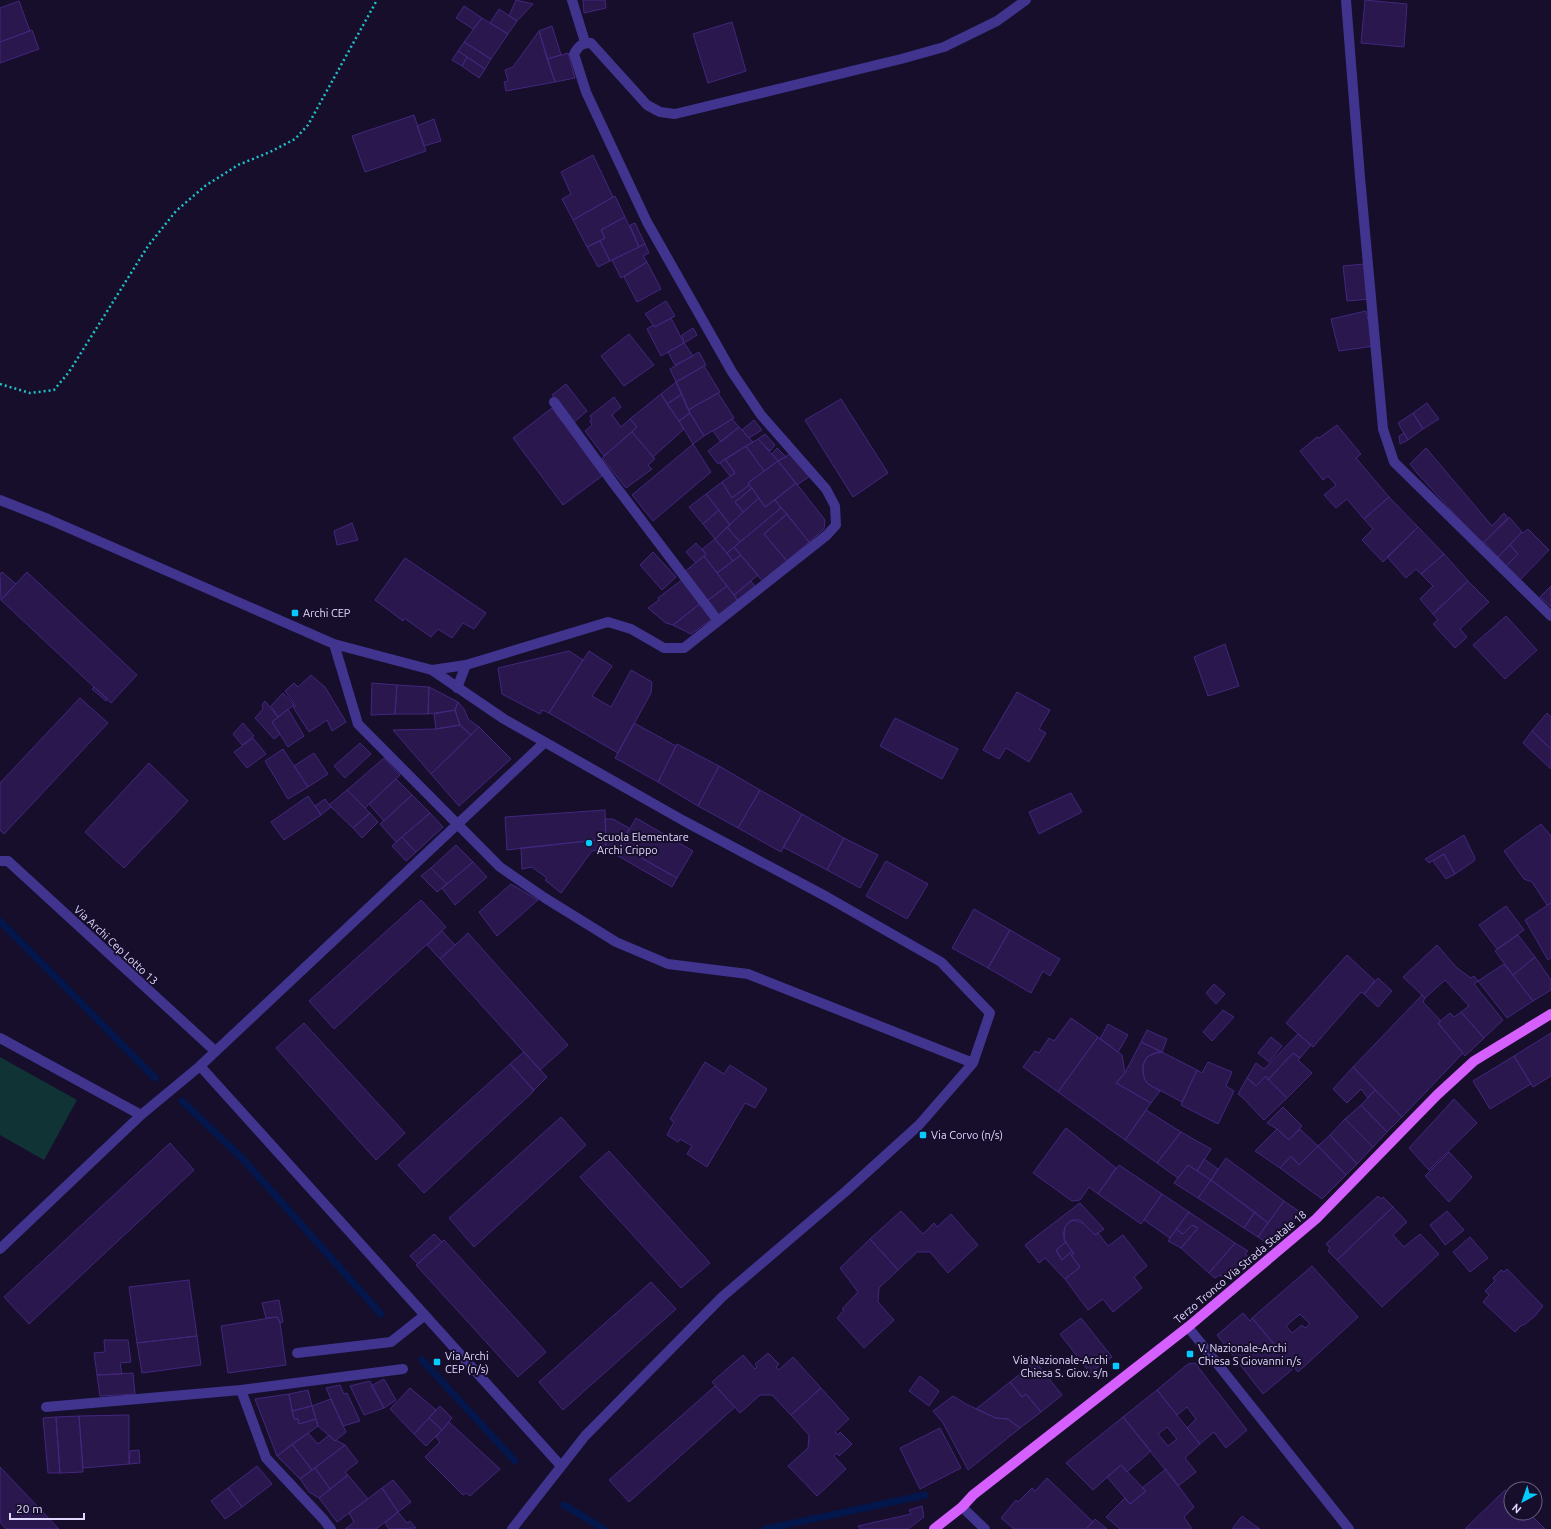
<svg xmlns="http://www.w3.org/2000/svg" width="1551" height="1529" font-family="Ubuntu,sans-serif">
  <rect width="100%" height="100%" fill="#160e2b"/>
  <path fill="#103336" d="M0,1057L77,1100L44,1160L0,1135Z"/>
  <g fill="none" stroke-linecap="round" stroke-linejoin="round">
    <path stroke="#04174d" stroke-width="7" d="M0,921L155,1078
      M182,1101L242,1158L381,1314
      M422,1360L515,1461
      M564,1505L604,1529
      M766,1529L925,1495"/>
  </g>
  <path fill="#29174e" stroke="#42277d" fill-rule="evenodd" d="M516,0L533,4L517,21L509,16Z
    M583,0H605L606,8L584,13Z
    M1365,0L1407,4L1404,47L1361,43Z
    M19,1L30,31L0,42V8Z
    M464,6L482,18L473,29L456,18Z
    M499,9L517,21L508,34L490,23Z
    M482,18L508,34L491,59L464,42Z
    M732,22L746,71L708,83L693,34Z
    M552,26L561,55L547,59L539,31Z
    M32,30L39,49L0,63V42Z
    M539,31L555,82L506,91L504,82L508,81L505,70L513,67Z
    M464,42L491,59L485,69L458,51Z
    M458,51L467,57L462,66L452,60Z
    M568,53L575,78L555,82L547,59Z
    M467,57L485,69L479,78L462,66Z
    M414,115L426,151L365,172L352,136Z
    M434,119L441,141L424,146L417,126Z
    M593,155L613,197L573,220L562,199L571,194L561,172Z
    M615,196L625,217L601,230L605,238L587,247L573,220Z
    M625,217L639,247L610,261L600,241L605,238L601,230Z
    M635,223L645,244L639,247L630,225Z
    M600,241L610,261L598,267L587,247Z
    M645,244L649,253L643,256L647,262L621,278L612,260Z
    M647,262L661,289L637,302L624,277Z
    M1364,264L1370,299L1347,301L1343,266Z
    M666,301L675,316L655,327L645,314Z
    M1366,311L1374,346L1339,351L1331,319Z
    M671,318L684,343L661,356L647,329L653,325L655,327Z
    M693,328L697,335L684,343L682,335Z
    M629,334L654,365L624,386L601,356Z
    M684,343L693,356L675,365L668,352Z
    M699,352L706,365L676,382L670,369Z
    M704,366L720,392L688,410L676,382Z
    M676,382L682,394L667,404L661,394Z
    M566,384L587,411L573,423L552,395Z
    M718,393L734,418L704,436L688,410Z
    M661,394L684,429L653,457L632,432L637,427L630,419Z
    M682,394L690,413L679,421L667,404Z
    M614,397L621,407L612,415L621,427L630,419L637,427L604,456L585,431L592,425L590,421L592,420L590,416Z
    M841,399L888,473L853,497L805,420Z
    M1427,403L1439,419L1423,429L1413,413Z
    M552,408L602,476L563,505L513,438Z
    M690,413L704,436L693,444L679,421Z
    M1413,413L1423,429L1408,440L1398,423Z
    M732,419L739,427L721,442L713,431Z
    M754,420L762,430L749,438L742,430Z
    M1337,425L1361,454L1356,458L1389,497L1364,519L1347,499L1336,508L1324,495L1336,485L1328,476L1323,480L1300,451L1317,437L1319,438Z
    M739,427L753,442L718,464L708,451Z
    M632,432L655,459L648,465L652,469L626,488L602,458Z
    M1404,433L1408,440L1400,444L1399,436Z
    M765,434L775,445L770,451L758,439Z
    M758,439L778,461L764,471L746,446Z
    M693,444L711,472L653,521L632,495Z
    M746,446L764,471L748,483L749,485L732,498L722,482L735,473L725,459Z
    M777,448L786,457L778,461L772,454Z
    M1426,448L1492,526L1504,513L1508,519L1482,544L1417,473L1410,464Z
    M790,454L810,476L797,485L778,461Z
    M725,459L735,473L730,476L720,463Z
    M778,461L796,483L765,507L748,483Z
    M722,482L732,498L749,485L752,488L735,502L743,512L730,525L706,494Z
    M796,483L825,520L824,529L809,542L775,500Z
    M752,488L759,498L743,512L735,502Z
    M706,494L719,510L703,524L689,507Z
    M1389,497L1418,527L1383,562L1362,540L1373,529L1364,519Z
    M759,498L765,507L775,500L781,508L740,542L727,527Z
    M781,508L787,514L764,534L787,561L763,582L734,547Z
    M719,510L730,525L715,539L703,524Z
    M787,514L809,542L787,561L764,534Z
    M1509,517L1522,532L1498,557L1484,542Z
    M352,523L358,540L337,545L334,531Z
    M727,527L740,542L727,553L715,539Z
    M1418,527L1444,554L1421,574L1416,569L1406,578L1387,557Z
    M1528,529L1549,550L1520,580L1506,566L1518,554L1510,545L1522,532L1523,533Z
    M715,539L733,561L717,573L704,556L706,554L702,549Z
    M696,543L706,554L696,563L686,552Z
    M1510,545L1518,554L1506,566L1498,557Z
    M734,547L741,555L733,561L727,553Z
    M653,552L676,577L662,590L640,565Z
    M1444,554L1468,581L1433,614L1420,599L1433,586L1421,574Z
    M741,555L758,575L734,595L717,573Z
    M704,556L727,586L707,601L684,572Z
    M405,558L486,613L474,629L463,623L452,638L438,629L431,637L404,618L403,621L375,600Z
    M2,572L16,584L1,600L0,574Z
    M27,572L137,675L111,703L1,600Z
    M683,579L701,603L673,625L666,623L648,608L659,600L658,598Z
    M751,581L756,588L738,601L734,595Z
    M1468,581L1489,602L1460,629L1467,637L1455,648L1433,624L1438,620L1433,614Z
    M727,586L738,601L718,616L707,601Z
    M1551,586V607L1540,597Z
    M701,603L712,619L691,634L673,625Z
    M1506,616L1537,650L1505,679L1473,645Z
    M1225,644L1239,686L1208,696L1194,657Z
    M569,651L583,660L549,713L542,710L540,714L502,694L498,668Z
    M589,651L612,666L592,696L611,707L631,670L652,682L651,693L618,753L549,713Z
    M311,675L325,687L346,722L332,731L327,720L309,732L293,707L296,706L285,691L294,683L298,687Z
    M372,683L397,685L395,714L371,715Z
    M397,685L429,687L428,714H395Z
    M94,687L108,699L106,701L92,689Z
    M429,687L458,702L455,710L428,714Z
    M1017,692L1050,710L1039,729L1046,733L1029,762L1006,748L999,759L983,750Z
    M283,693L294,705L278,717L271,706Z
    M80,698L108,723L4,834L0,830V783Z
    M265,701L278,717L272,722L280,734L274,739L255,718L263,709L262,705Z
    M458,702L464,709L468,719L479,727L471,735L460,725L455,710Z
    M288,709L304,736L288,747L272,722Z
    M455,710L460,725L436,729L434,714Z
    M1547,713L1551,717V749L1532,731Z
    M895,718L958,749L942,779L880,746Z
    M243,723L254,736L242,745L233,734Z
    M634,723L676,746L658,782L615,758Z
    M460,725L471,735L431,774L393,730L436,729Z
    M479,727L511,759L459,806L431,774Z
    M1532,731L1551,749V769L1523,743Z
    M253,738L266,754L247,768L234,752Z
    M360,743L371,754L345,778L334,766Z
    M677,744L719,766L698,806L658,782Z
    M283,749L308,787L288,799L265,761Z
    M314,753L328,774L308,787L294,766Z
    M384,758L400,775L365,808L347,790Z
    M149,763L188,801L124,868L85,832Z
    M719,766L760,790L738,828L698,806Z
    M396,779L412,795L384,821L369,804Z
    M347,790L370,813L353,828L329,805Z
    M760,790L802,814L781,852L738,828Z
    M1071,793L1082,812L1039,834L1029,812Z
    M412,795L430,813L396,842L380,824Z
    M308,796L321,815L284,840L271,822Z
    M325,799L331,807L321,815L315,806Z
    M605,810L606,839L507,850L505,817Z
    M370,813L378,822L362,838L353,828Z
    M430,813L443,827L416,852L402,837Z
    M802,814L844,838L827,870L783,847Z
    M636,818L693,851L677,878L620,846Z
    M605,819H613L629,828L620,846L677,878L672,887L606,849Z
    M1541,824L1551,836V903L1547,905L1532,882L1524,879L1504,851Z
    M1464,835L1475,858L1474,861L1455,874L1444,854L1429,863L1425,859Z
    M402,837L416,852L406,861L392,846Z
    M844,838L878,855L860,888L827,870Z
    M606,839V849L592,851L561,893L545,880L547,878L532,867L522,869L521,848Z
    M456,845L473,862L447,884L431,868Z
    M1444,854L1455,874L1446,879L1433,861Z
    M886,861L928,884L907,919L866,896Z
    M473,862L487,877L455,905L442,888Z
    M431,868L447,884L437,892L421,876Z
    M511,884L538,900L497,936L479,912Z
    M421,900L446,927L334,1029L309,1001Z
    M1551,903V958L1548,960L1525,920Z
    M1506,906L1524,930L1497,949L1479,925Z
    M974,909L1010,930L988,968L952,948Z
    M1010,930L1060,959L1050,976L1043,971L1031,993L988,968Z
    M442,931L455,945L440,959L427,945Z
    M468,933L568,1045L540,1070L440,959Z
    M1518,935L1535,957L1513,975L1495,951Z
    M1437,945L1457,968L1471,978L1474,976L1478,981L1474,984L1503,1020L1484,1038L1461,1012L1469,1006L1445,980L1425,998L1403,977Z
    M1347,955L1375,981L1364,994L1361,992L1313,1047L1286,1023Z
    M1535,957L1551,980V990L1533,1001L1513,975Z
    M1504,964L1533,1001L1507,1018L1478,981Z
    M1378,978L1392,991L1378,1007L1364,994Z
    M1214,984L1225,994L1216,1004L1206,993Z
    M1422,995L1425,998L1423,1002L1441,1021L1438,1023L1463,1053L1402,1117L1353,1067Z
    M1223,1010L1234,1017L1212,1041L1203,1032Z
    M1461,1012L1484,1038L1465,1056L1438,1023L1450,1013L1454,1017Z
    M1071,1018L1098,1037L1058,1092L1023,1067L1035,1051L1039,1053L1049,1038L1054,1041Z
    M304,1023L405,1133L376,1160L276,1048Z
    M1108,1024L1128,1035L1118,1052L1100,1039Z
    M1147,1030L1167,1039L1162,1052L1141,1042Z
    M1551,1033V1076L1533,1087L1514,1056Z
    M1298,1034L1311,1045L1300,1058L1293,1053L1268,1080L1266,1076L1256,1086L1247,1078L1256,1063L1264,1069Z
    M1098,1037L1122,1055L1125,1073L1116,1083L1151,1103L1125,1140L1058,1092Z
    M1271,1037L1282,1046L1269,1062L1258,1053Z
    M1141,1042L1162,1052L1152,1054L1147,1057L1143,1065V1073L1145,1080L1148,1084L1160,1091L1151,1103L1116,1083L1125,1073Z
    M524,1052L547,1077L534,1090L510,1064Z
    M1157,1052H1162L1197,1070L1182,1102L1148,1084L1145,1080L1143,1073V1065L1147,1057Z
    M1293,1053L1300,1058L1298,1060L1312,1073L1287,1098L1268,1080Z
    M1514,1056L1531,1084L1490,1109L1473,1081Z
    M705,1062L724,1074L730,1065L767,1089L755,1108L745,1103L707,1167L687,1154L692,1146L680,1139L678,1142L667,1135L674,1122L670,1119Z
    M1208,1062L1232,1072L1226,1086L1234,1091L1218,1124L1181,1105L1197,1070L1202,1073Z
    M510,1064L534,1091L424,1193L398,1165Z
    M1353,1067L1375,1090L1368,1098L1361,1089L1347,1103L1333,1089Z
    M1266,1076L1287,1098L1264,1120L1243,1098L1238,1094L1247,1078L1256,1086Z
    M1375,1090L1402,1117L1387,1132L1361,1105Z
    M1454,1099L1477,1123L1429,1170L1409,1148Z
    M1361,1105L1387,1132L1373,1147L1345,1119Z
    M1283,1107L1302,1126L1289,1140L1277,1129L1267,1123Z
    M1146,1110L1181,1132L1157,1163L1125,1140Z
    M561,1117L586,1145L474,1247L449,1218Z
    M1345,1119L1373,1147L1357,1164L1330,1135Z
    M1066,1128L1116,1168L1098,1194L1089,1187L1080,1200L1072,1201L1033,1173Z
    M1277,1129L1289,1140L1300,1129L1318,1146L1299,1165L1291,1156L1280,1168L1255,1151Z
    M1181,1132L1211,1149L1197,1171L1188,1165L1178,1178L1157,1163Z
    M1330,1135L1357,1164L1346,1175L1318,1146Z
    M170,1143L194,1170L29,1324L4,1297Z
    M1318,1146L1346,1175L1322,1199L1280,1168L1291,1156L1299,1165Z
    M609,1151L710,1263L681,1288L580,1177Z
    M1449,1152L1472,1177L1449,1202L1425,1176Z
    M1226,1158L1284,1201L1268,1223L1211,1180Z
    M1204,1159L1218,1169L1211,1180L1197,1171Z
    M1119,1165L1162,1194L1141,1224L1098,1194Z
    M1188,1165L1211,1180L1198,1198L1174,1183Z
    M1211,1180L1255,1212L1244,1228L1198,1198Z
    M1162,1194L1189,1212L1170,1238L1144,1220Z
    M1378,1196L1381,1199L1383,1197L1393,1207L1337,1260L1328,1251L1330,1248L1326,1244Z
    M1284,1201L1303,1214L1267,1243L1258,1237Z
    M1080,1203L1104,1229L1095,1235L1080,1220H1073L1069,1222L1065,1227L1063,1235L1066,1242L1056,1250L1062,1260L1072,1251L1074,1254L1071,1255L1080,1267L1065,1279L1045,1258L1039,1263L1025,1245Z
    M1393,1207L1407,1222L1393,1235L1404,1247L1420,1234L1439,1254L1382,1307L1337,1260Z
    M901,1211L923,1234L934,1223L937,1227L951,1214L978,1245L948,1273L930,1252H917L898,1270L870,1239Z
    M1447,1211L1464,1230L1445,1245L1430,1225Z
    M1189,1212L1235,1243L1209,1273L1181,1248L1198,1228L1192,1225L1183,1234L1176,1229Z
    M1255,1212L1268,1223L1258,1237L1244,1228Z
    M1073,1220L1083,1223L1095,1235L1098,1233L1108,1246L1123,1235L1147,1266L1134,1277L1142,1288L1113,1312L1103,1299L1088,1310L1065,1279L1080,1267L1071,1255L1074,1254L1064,1240L1065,1227L1069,1222Z
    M1192,1225L1198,1228L1181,1248L1168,1241L1176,1229L1183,1234Z
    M434,1234L442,1242L418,1264L410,1256Z
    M1470,1237L1488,1258L1470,1272L1453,1252Z
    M870,1239L898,1270L879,1288L878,1302L894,1320L864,1348L837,1318L844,1310L842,1309L858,1292L840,1268Z
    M444,1240L546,1352L518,1377L416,1265Z
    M1066,1242L1072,1251L1062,1260L1056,1250Z
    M1235,1243L1248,1251L1245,1254L1249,1257L1222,1277L1220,1275L1215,1278L1209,1273Z
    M1312,1266L1358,1317L1298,1372L1252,1318ZM1300,1314L1310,1324L1305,1328L1302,1325L1292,1333L1286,1326Z
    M1507,1269L1543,1306L1535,1316L1524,1325H1522L1515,1332L1483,1302L1489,1295L1485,1291L1495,1281L1493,1278L1501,1270L1504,1272Z
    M189,1280L197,1336L137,1343L129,1287Z
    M651,1282L676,1309L563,1410L539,1382Z
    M279,1300L283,1322L280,1323L278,1318L276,1317L266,1318L262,1303Z
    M1243,1313L1250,1321L1252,1318L1294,1368L1263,1394L1217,1335Z
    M276,1317L278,1318L280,1323L286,1365L228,1373L221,1326Z
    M1081,1318L1112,1357L1090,1373L1060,1334Z
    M197,1336L201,1365L142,1373L137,1343Z
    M104,1340H128L131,1362L120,1363L122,1374L97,1375L94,1353L105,1352Z
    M768,1353L779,1364L776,1367L779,1370L793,1357L821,1388L791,1415L772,1395H760L740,1413L712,1382L743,1355L755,1369L757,1367L755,1364Z
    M1031,1356L1062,1395L1041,1412L1026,1394L1022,1397L1010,1382L1030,1366L1025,1362Z
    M1195,1363L1247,1430L1226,1448L1214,1432L1200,1444L1187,1428L1196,1419L1187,1407L1177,1415L1157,1390L1188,1364Z
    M133,1373L135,1394L100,1396L97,1375Z
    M920,1376L939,1391L929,1406L909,1391Z
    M384,1379L396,1400L384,1408L371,1386Z
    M370,1381L384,1408L364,1415L350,1386Z
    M1010,1382L1022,1397L1026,1394L1041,1412L1020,1428L1008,1419L996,1418L976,1409Z
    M340,1385L344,1394L347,1393L360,1421L343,1426L326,1388Z
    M715,1386L735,1407L629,1502L609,1480Z
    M410,1388L436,1410L414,1434L390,1409Z
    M821,1388L849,1419L835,1432L838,1435L840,1432L852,1444L839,1456L837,1453L834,1456L846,1469L817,1496L788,1466L808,1448L809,1435L791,1415Z
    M308,1390L312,1406L292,1411L289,1394Z
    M1157,1390L1200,1444L1185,1458L1196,1472L1178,1486L1123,1417ZM1167,1427L1177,1439L1168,1446L1158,1434Z
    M289,1394L294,1419H298L299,1424L316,1419L318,1426L277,1456L255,1399Z
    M953,1396L966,1404L996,1418L1008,1419L1020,1428L968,1470L943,1423L933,1411Z
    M331,1399L346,1432L335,1441L318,1426L312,1406Z
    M312,1406L316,1419L299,1424L298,1419H294L292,1411Z
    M440,1406L452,1418L442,1430L429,1418Z
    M129,1415V1464L83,1468L79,1416Z
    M79,1416L83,1472L60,1473L56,1417Z
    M56,1417L60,1473H48L43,1418Z
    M1123,1417L1151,1451L1127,1472L1121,1465L1093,1490L1066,1463Z
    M429,1418L442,1430L426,1446L414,1434Z
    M449,1422L500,1469L470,1496L466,1493L463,1495L425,1457L440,1442L436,1437Z
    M940,1428L961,1468L920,1489L900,1448Z
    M308,1433L318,1444L329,1435L335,1441L336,1440L345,1445L312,1470L292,1444Z
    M292,1444L312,1470L300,1479L277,1456Z
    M345,1445L358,1462L345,1472L348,1475L330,1489L315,1468Z
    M139,1450L140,1463L129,1464L130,1451Z
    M1121,1465L1146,1491L1130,1504L1107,1477Z
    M257,1466L272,1484L242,1507L228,1488Z
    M0,1467L59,1529H6L0,1522Z
    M315,1468L330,1489L319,1498L309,1492L300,1479Z
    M1166,1469L1194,1507L1184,1517L1192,1529H1120L1106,1517L1125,1498L1130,1504L1146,1491L1142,1488Z
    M348,1475L368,1499L337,1522L319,1498Z
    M1047,1478L1093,1522L1086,1529H1014L1001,1518L1016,1500L1018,1502L1032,1488L1035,1491Z
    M393,1480L411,1502L398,1512L382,1488Z
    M228,1488L242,1507L225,1519L211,1501Z
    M382,1488L398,1512L376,1529H345L354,1522L349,1513Z
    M1505,1490L1511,1496V1513H1529L1545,1529H1465Z
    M922,1506L924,1517L908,1529H860L858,1526L911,1514L909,1510Z
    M398,1512L407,1523L410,1521L416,1528L389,1529L385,1523Z
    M1242,1516L1254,1525L1260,1529H1232Z
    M1095,1519L1107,1529H1086Z"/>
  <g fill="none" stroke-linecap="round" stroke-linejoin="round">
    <path stroke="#22c0c9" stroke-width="2.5" stroke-dasharray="2 3" stroke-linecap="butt" d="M0,384L30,393L54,390L69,372L148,246L176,211L205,186L238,165L270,152L295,139L308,125L377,0"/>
    <path stroke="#41348f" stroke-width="10" d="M572,0L585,42
      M1346,0L1360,177L1383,429L1394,462L1551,616
      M554,402L614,484L718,621
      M0,500L48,519L334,644L432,670L504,719L684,821L827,897L941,962L990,1013L973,1063L919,1125L845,1192L722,1297L585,1436L512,1529
      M334,644L358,724L500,867L545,898L616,942L668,964L748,974L973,1063
      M432,670L466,665L608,622L631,629L664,648H684L827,535L836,525L835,506L826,489L761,415L732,372L647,222L586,92L574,54C578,47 582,42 591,43L647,105L660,112L675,114L901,59L944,47L997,21L1026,0
      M457,688L466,665
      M0,861H8L215,1051
      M0,1038L141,1115
      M200,1066L545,742
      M0,1249L141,1115L200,1066L561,1466
      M1188,1327L1349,1529
      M297,1353L391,1342L425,1315
      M241,1390L266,1458L324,1520L331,1529
      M46,1407L241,1390L403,1369
      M962,1507L985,1529"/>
    <path stroke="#d55fff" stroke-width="10" d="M934,1529L962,1507L973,1495L1188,1327L1316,1219L1437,1095L1474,1061L1551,1014"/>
  </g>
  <g fill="#04caff" stroke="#160e2b" stroke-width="1.5">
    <rect x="291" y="609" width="8" height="8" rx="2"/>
    <circle cx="589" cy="843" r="4"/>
    <rect x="919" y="1131" width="8" height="8" rx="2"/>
    <rect x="1186" y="1350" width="8" height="8" rx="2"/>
    <rect x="433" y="1358" width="8" height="8" rx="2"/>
    <rect x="1112" y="1362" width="8" height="8" rx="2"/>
  </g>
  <g text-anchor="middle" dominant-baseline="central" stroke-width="4" stroke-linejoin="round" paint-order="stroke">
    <g font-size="11" fill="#e1d8ff" stroke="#160e2b" text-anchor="start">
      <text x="303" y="613">Archi CEP</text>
      <text x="597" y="837">Scuola Elementare<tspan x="597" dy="13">Archi Crippo</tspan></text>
      <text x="931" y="1135">Via Corvo (n/s)</text>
      <text x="1198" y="1348">V. Nazionale-Archi<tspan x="1198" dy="13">Chiesa S Giovanni n/s</tspan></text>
      <text x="445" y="1356">Via Archi<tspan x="445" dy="13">CEP (n/s)</tspan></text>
      <text x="1108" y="1360" text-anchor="end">Via Nazionale-Archi<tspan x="1108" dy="13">Chiesa S. Giov. s/n</tspan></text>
    </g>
    <g font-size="11" fill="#e1d8ff" stroke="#160e2b">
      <text transform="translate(116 945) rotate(43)">Via Archi Cep Lotto 13</text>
      <text transform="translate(1240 1267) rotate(-40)">Terzo Tronco Via Strada Statale 18</text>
    </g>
  </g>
  <g transform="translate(1523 1501) rotate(220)"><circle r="19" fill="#160e2b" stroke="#675f80"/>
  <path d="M0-3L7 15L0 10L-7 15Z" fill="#04caff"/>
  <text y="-6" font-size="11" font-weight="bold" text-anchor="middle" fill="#e1d8ff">N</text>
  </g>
  <path d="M10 1513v6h74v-6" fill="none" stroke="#e1d8ff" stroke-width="2"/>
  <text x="16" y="1513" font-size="12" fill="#e1d8ff" stroke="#160e2b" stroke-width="3" paint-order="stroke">20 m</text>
</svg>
